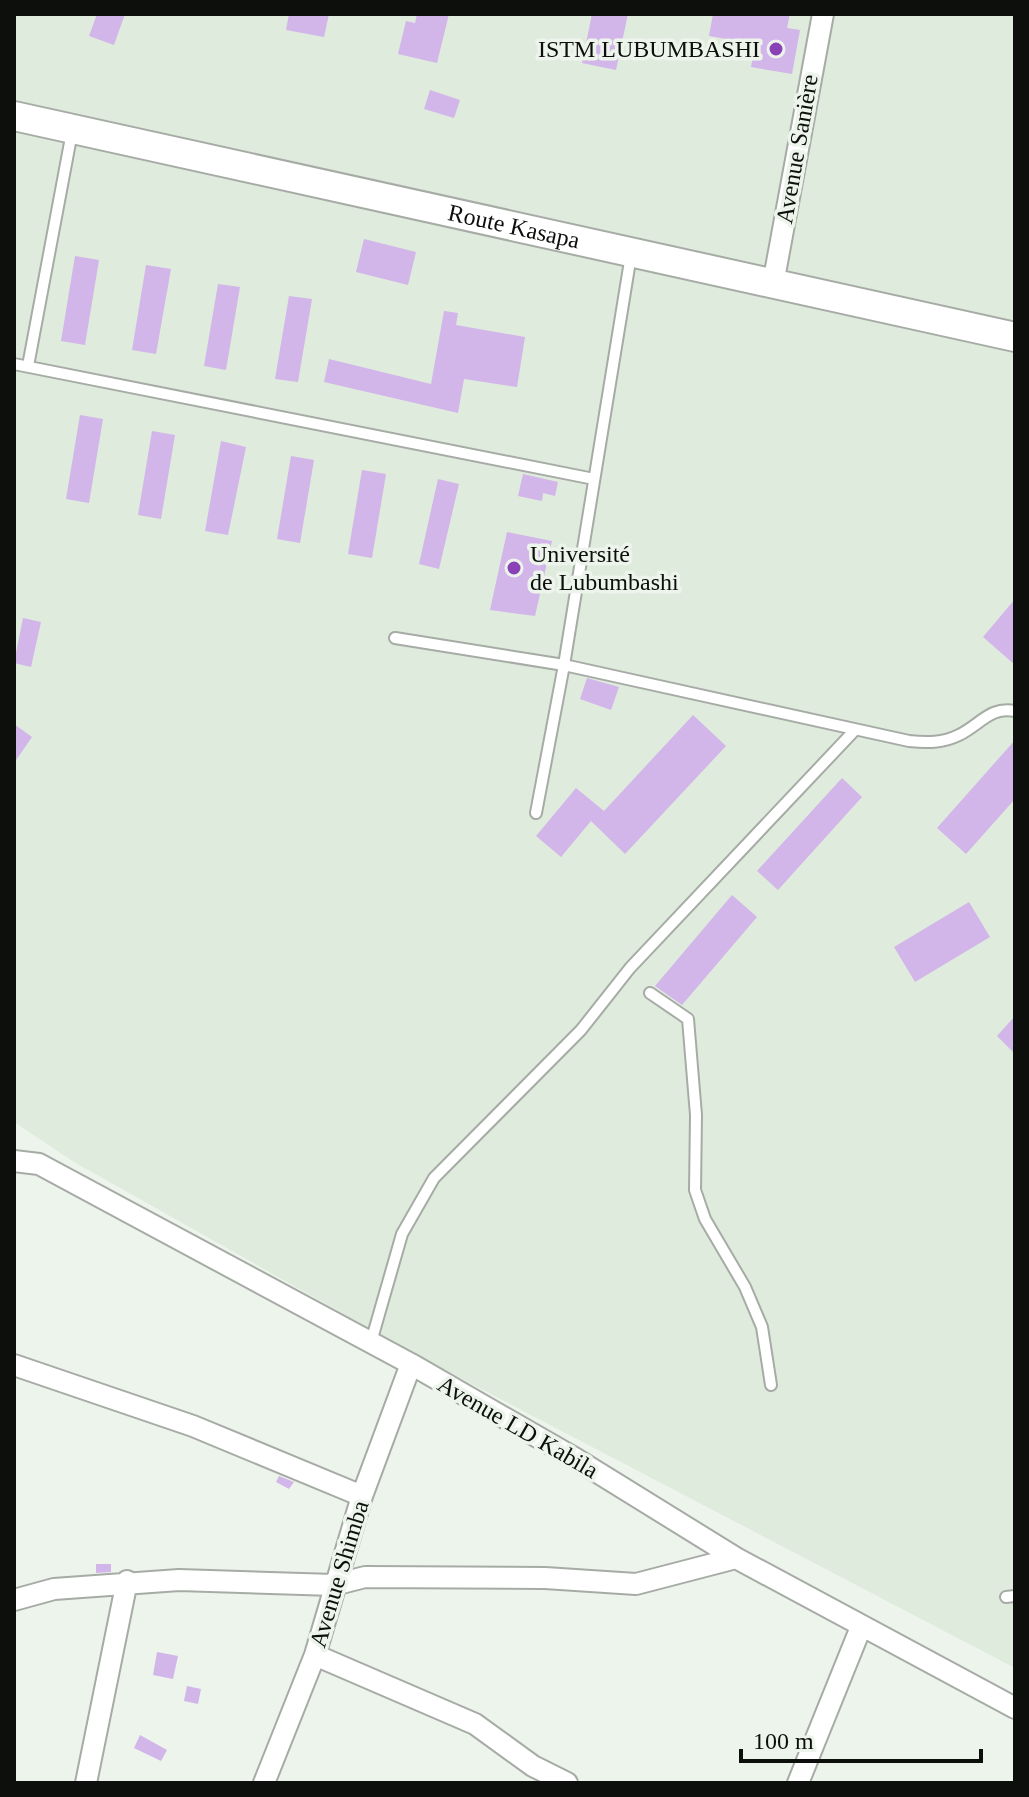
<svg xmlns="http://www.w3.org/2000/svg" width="1029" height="1797" font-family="Georgia,serif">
  <rect width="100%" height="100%" fill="#edf4ec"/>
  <path fill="#dfebdd" d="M14,14H1015V1668L420,1357L74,1162L14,1122Z"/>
  <path fill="#d2b5e9" d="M97,14H125L114,45L89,36Z
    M289,14H329L324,37L286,30Z
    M417,14H449L437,63L398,54L406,21L415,23Z
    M592,14H628L616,70L582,63Z
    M713,14H790L787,28L800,30L792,74L751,67L755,44L709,36Z
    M430,90L460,100L454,118L424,109Z
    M364,239L416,252L408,285L356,272Z
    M75,256L99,260L85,345L61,341Z
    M146,265L171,269L156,354L132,350Z
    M218,284L240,287L226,370L204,366Z
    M289,296L312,299L298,382L275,379Z
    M444,311L458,313L456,325L525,337L517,387L464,379L458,413L324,382L329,359L431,384Z
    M80,415L103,419L89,503L66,499Z
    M152,431L175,435L161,519L138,515Z
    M221,441L246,447L228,535L205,531Z
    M291,456L314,460L300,543L277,539Z
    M362,470L386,474L372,558L348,554Z
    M523,474L558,482L555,496L543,493L542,501L518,496Z
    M438,479L459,484L439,569L419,564Z
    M507,532L552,541L535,616L490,610Z
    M1015,599V665L983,637Z
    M23,618L41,622L31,667L14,663Z
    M587,678L619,687L611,710L580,699Z
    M693,715L726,746L625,854L591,821L561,857L536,836L576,788L604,811Z
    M14,724L32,737L14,763Z
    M1015,740V799L966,854L937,828Z
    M842,778L862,797L778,890L757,871Z
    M732,895L757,917L682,1005L655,986Z
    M969,902L990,937L915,982L894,947Z
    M1015,1016V1054L997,1036Z
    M279,1476L294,1482L289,1489L276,1482Z
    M96,1564H111V1572L96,1573Z
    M157,1652L178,1656L173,1679L153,1675Z
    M187,1686L201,1689L198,1704L184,1701Z
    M140,1735L167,1750L161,1761L134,1748Z"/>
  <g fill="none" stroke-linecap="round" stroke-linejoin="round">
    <defs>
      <path id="lane" d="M631,255L564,665L909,741C927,743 943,743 959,735C980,725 990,706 1015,711
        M14,364L594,479
        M28,366L72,132
        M395,638L564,665L536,813
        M650,993L688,1019L696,1115L695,1190L705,1219L745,1287L762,1327L771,1385
        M371,1342L402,1234L434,1178L581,1030L630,968L854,731
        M1006,1597L1015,1596"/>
      <path id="street" d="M773,284L823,14
        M14,1161L39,1164L411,1364L576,1459L736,1558L1015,1708
        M14,1365L193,1426L362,1496
        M14,1600L54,1589L179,1580L334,1585L365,1577L545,1578L636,1584L736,1558
        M315,1655L475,1724L533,1766L567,1783
        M86,1783L127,1581
        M264,1783L315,1655L362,1496L411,1364
        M798,1783L861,1627"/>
      <g id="secondary">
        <path id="s1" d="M14,116L1015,337"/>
      </g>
    </defs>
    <use href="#lane" stroke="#a6aca5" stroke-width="14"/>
    <use href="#street" stroke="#a6aca5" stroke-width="24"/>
    <use href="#secondary" stroke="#a6aca5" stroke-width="32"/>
    <use href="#lane" stroke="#fff" stroke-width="10"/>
    <use href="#street" stroke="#fff" stroke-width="20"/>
    <use href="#secondary" stroke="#fff" stroke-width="28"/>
  </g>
  <g fill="#8943b6" stroke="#edf4ec" stroke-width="3">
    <circle cx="776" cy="49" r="8"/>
    <circle cx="514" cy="568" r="8"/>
  </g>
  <g text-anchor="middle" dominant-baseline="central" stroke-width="7" stroke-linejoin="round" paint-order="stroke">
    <g font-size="24" fill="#0d0f0c" stroke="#edf4ec" text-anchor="end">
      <text x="760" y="49">ISTM LUBUMBASHI</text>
      <text x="530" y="554" text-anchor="start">Université<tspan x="530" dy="28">de Lubumbashi</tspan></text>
    </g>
    <g font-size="24" fill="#0d0f0c" stroke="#edf4ec">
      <text transform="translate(797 149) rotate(-80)">Avenue Sanière</text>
      <text stroke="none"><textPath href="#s1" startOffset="512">Route Kasapa</textPath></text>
      <text transform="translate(518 1427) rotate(30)">Avenue LD Kabila</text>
      <text transform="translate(339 1574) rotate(-73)">Avenue Shimba</text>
    </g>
  </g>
  <rect width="1029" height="1797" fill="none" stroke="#0d0f0c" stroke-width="32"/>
  <path d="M741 1749v12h240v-12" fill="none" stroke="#0d0f0c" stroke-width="4"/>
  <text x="753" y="1749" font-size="24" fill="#0d0f0c" stroke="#edf4ec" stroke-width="6" paint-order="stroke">100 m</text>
</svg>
